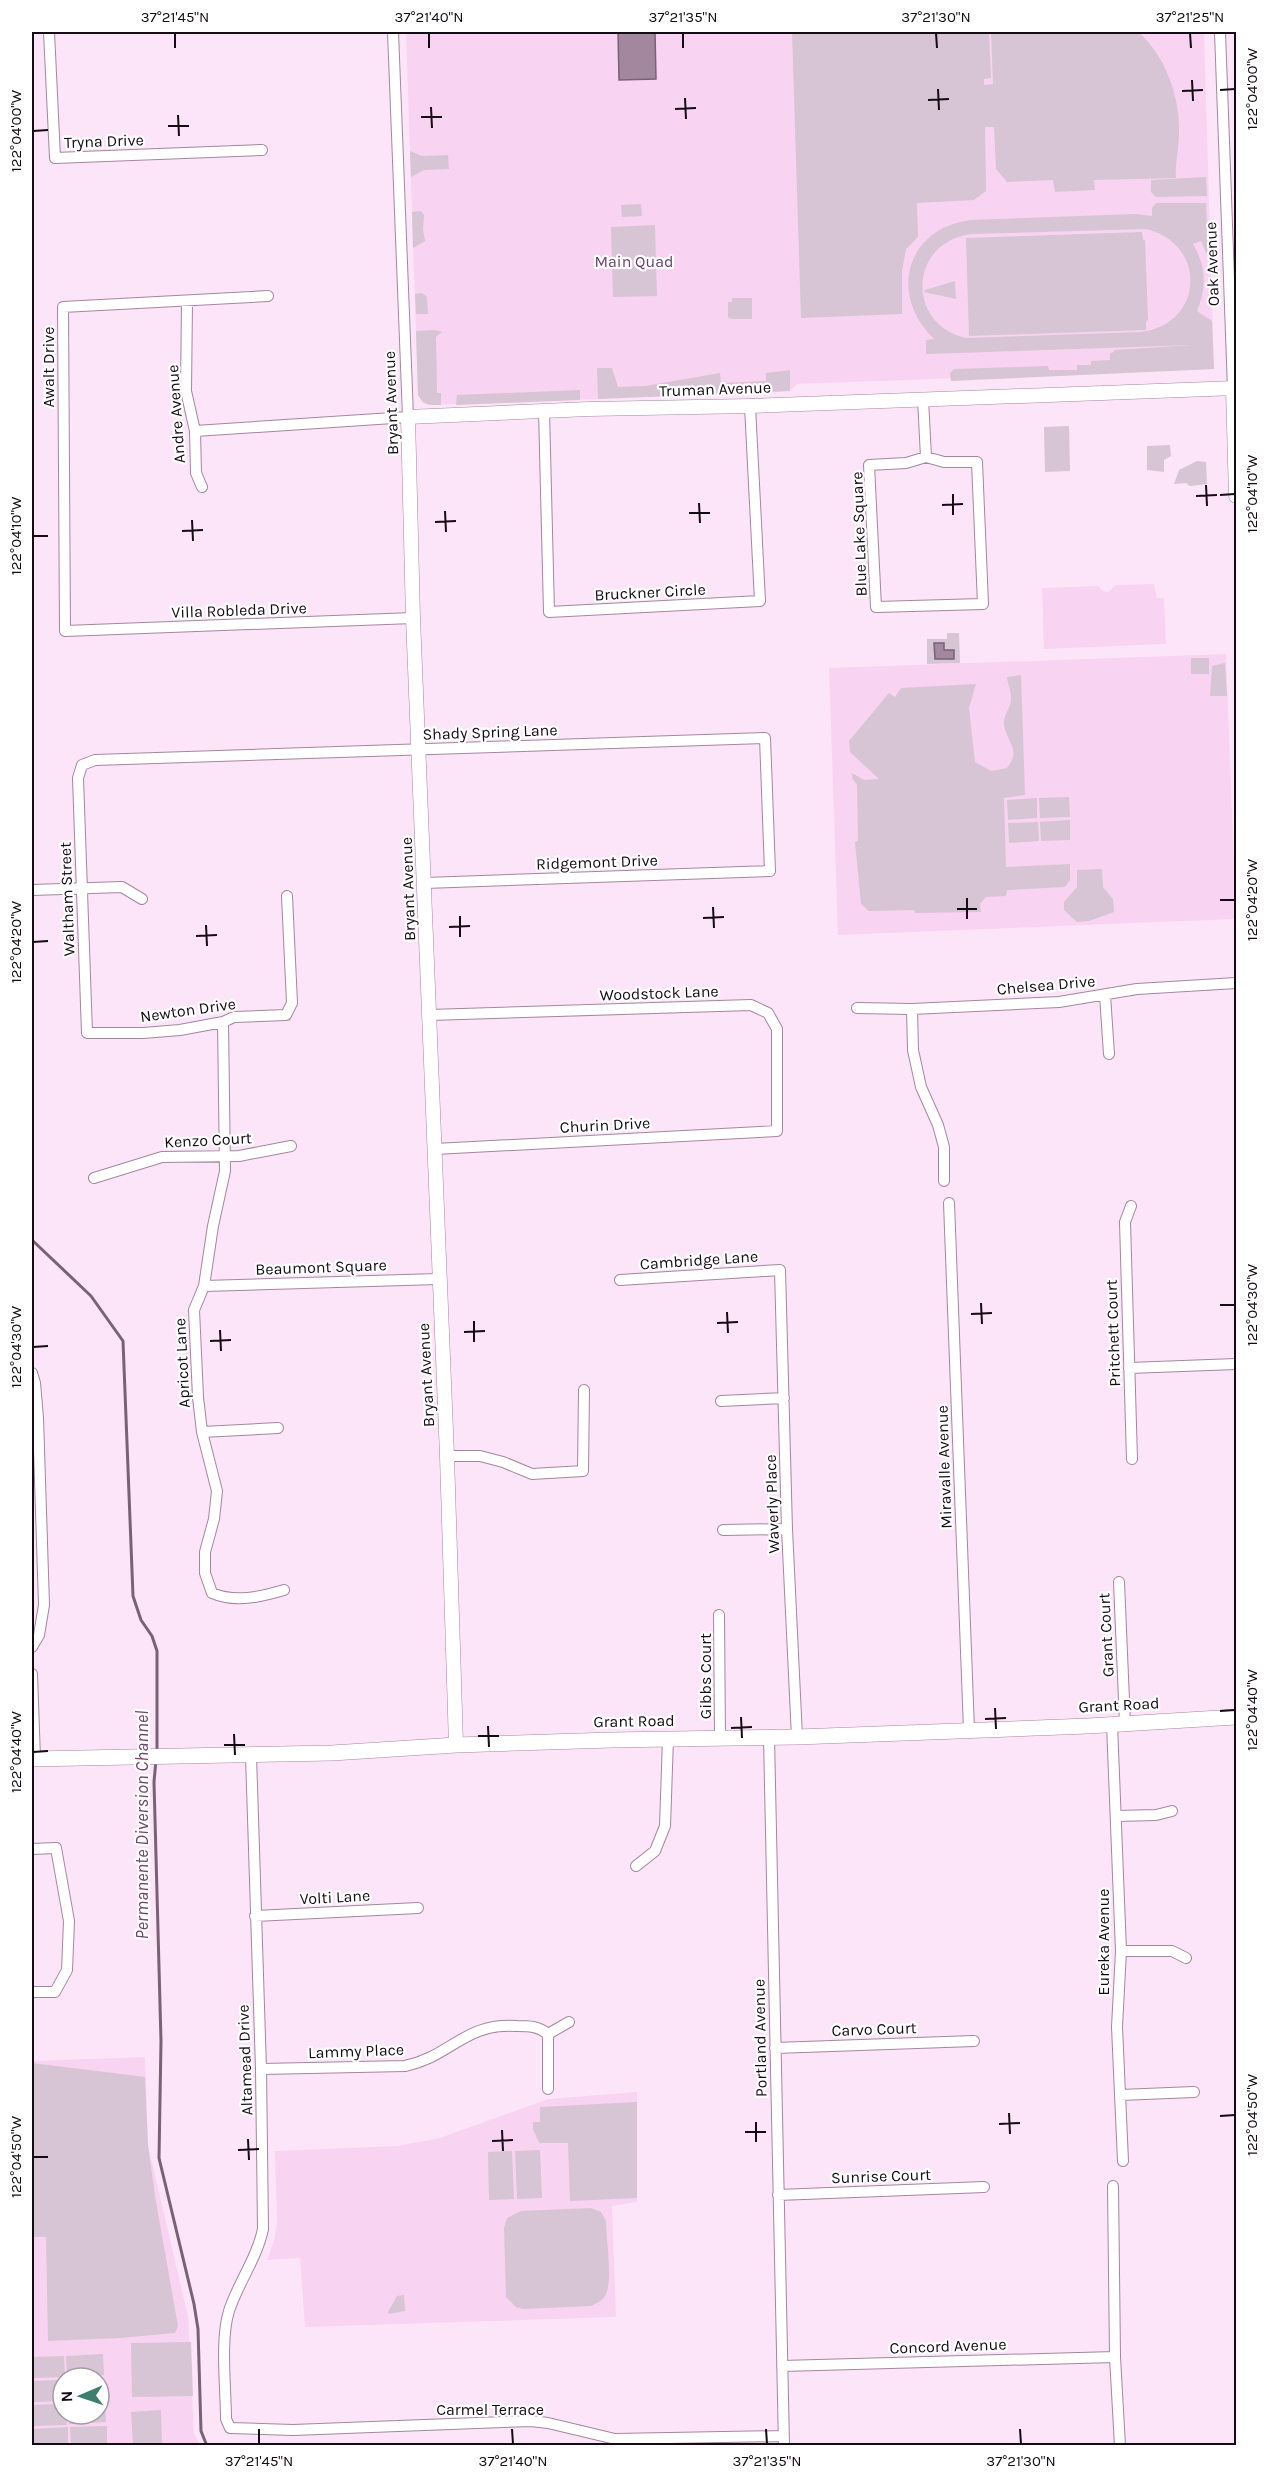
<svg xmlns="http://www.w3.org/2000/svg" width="1268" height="2477" font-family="Karla,sans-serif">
  <rect width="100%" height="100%" fill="#fde5f9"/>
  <path fill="#f8d4f2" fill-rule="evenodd" d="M406,32H1204L1214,369L797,384L790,391L765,393L429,405L423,403L418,395Z
    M1154,584L1157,598H1164L1166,644L1044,649L1042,588L1098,586L1103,591L1108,592L1116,585Z
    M1226,654L1236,919L838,935L829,668Z
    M145,2057L148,2145L188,2316L194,2434L200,2445H32V2061ZM63,2378H99V2414H63Z
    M637,2092V2202L612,2206L616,2317L305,2327L300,2258L267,2260L274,2241L277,2223L275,2151L398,2146L440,2138L548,2099Z"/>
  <path fill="#d7c4d4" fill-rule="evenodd" d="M792,32H989L991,78L984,79V85L993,84L991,32H1138C1165,55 1180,96 1179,132C1179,148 1175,162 1176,178L1094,180L1095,190L1055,192L1053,180L1007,182L996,169L994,127H985L986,191L974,200L917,203L918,237L906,249L902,271V314L801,318Z
    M410,151L422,156L448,155L449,169L424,170L411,177Z
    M1206,177L1207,196L1156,197L1151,192V180Z
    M1156,203H1206L1208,253H1206L1201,241L1193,244C1206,266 1207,287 1197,311L1212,321L1214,369L951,381L950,373L954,369L1048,366L1049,370H1077V365H1091V361L1110,360V353L1114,352V350L1192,345L926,354V340L934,339C888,295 906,228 971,220L1136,214L1152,216V208ZM1146,229C1208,244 1204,324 1141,332L966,338C905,324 909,241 972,234Z
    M641,204L642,216L622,217L621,205Z
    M421,211L424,215L423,230L425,241L413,248L412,212Z
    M655,225L657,296L613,297L611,227Z
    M1142,232L1143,240H1145L1148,320L1146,321V330L969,336L966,238Z
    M955,281L956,299L924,292L925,290Z
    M422,293L427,297L428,314H416L415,294Z
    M732,298H752V319H732L728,317V302H732Z
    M435,330L442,332L436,337L437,393H441V405C430,405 424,406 418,395L416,331Z
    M597,368H612L618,387L645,386L720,373L721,383L766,381V373L790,370V391L598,399Z
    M580,390V400L456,405L457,395Z
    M1069,426L1070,471L1045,472L1044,427Z
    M1170,445L1171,456L1164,460V472L1147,470V446Z
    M1197,461L1206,462L1207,484L1190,486L1186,483L1174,484L1179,470Z
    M947,633H959L960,663L927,664V639H947Z
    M1191,658H1209V674H1191Z
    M1225,663L1227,696H1210L1212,666Z
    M1021,675L1025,795L1004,798L1006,867L1070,864V880L1065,887L1007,890L1006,896L986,897L980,904L981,912L915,913L914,910L869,911L861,904L855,842L858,841L857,785L852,778V773L864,780L879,779L850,752L849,741L889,693L895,697L901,688L976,684L969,708L975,762L991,771L1007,768C1022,749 1006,742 1004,724C1003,716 1010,709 1011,701C1012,694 1008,685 1007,677Z
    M1069,797L1070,817L1040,818L1039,798Z
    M1037,798V818L1008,820L1007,800Z
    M1070,820V840L1041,841L1040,822Z
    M1038,822L1039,841L1009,843L1008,823Z
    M1102,869L1103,887L1113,899L1114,912L1089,921L1077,922L1064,910V902L1077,887V870Z
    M32,2063L145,2077L148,2145L155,2196L178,2326L175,2333L120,2338L48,2341L46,2237H32Z
    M637,2102V2198L570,2201L568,2143H539L533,2129V2122H540V2107Z
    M540,2150L542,2198L517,2199L515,2151Z
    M512,2151L514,2199L489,2200L488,2152Z
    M591,2208L601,2212L606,2221C606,2240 613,2278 606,2294C603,2301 597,2303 591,2306L523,2309L516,2307L506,2297L504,2228L507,2218L521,2211Z
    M404,2295L405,2311L389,2314L388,2312L397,2296Z
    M191,2342L193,2396L132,2397L131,2343Z
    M103,2354L104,2375L67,2376L66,2356Z
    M64,2356L65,2377L32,2378V2357Z
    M63,2380V2401L32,2402V2381Z
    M99,2402H105L106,2422L69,2424V2414H99Z
    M63,2404V2414H67V2425L32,2426V2405Z
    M161,2410L162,2445H133L131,2412Z
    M107,2426V2445H71L70,2427Z
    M68,2427V2445H32V2429Z"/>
  <path fill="#a3879f" stroke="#786275" stroke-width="1.5" d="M618,32H655L656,79L619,80Z
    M934,643H944V650H954V659H935Z"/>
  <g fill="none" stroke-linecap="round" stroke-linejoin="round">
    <path stroke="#786275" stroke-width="3" d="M32,1240L91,1296L123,1341L133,1596L141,1620L152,1636L157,1651V1751
      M156,1760L154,1782L161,2041L159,2158L194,2304L198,2329L201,2431L207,2446"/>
    <defs>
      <path id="minor" d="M49,32L55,158L262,150
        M1220,32L1233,389
        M268,296L63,307L65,631L413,618
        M187,302L186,391L195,431L196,473L202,487
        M923,399L926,457
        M544,410L549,612L760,601L750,406
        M195,431L408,417L393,32
        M926,457L944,462H977L983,604L876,607L869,465L906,463Z
        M32,890L122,887L142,899
        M287,896L292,1003L286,1015L234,1017L223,1022L180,1030L143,1033H87L78,778L82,765L95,760L765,738L770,871L425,883
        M1105,995L1109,1054
        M857,1008L912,1009L1059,1002L1137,989L1236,983
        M912,1009L913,1050L921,1087L938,1125L944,1147V1181
        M429,1015L751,1005L768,1013L777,1029V1131L435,1149
        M223,1022L225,1171L213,1226L204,1286L194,1310L198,1397L202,1432L217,1491L214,1519L205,1552V1573L212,1593C235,1603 260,1597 284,1590
        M94,1178L162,1157L239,1156L291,1146
        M949,1203L969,1730
        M1131,1206L1125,1222L1132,1459
        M620,1280L780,1270L787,1529L797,1737
        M204,1286L438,1279
        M1129,1368L1236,1364
        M32,1373L35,1383L38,1418L44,1605L39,1635L32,1647
        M721,1401L784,1398
        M202,1432L278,1428
        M447,1456H480L503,1462L532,1474L583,1471L584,1390
        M723,1530L787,1529
        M1119,1582L1125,1724
        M719,1615L720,1738
        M32,1674L35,1759
        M1112,1724L1121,1951L1117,2027L1123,2161
        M769,1737L784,2446
        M251,1755L261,2069L263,2229C257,2258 238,2283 229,2311C220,2339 226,2389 226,2419L230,2428L293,2430L531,2421L548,2423L615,2439L784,2436
        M1116,1816L1156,1815L1172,1811
        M32,1849L56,1848L69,1921L67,1970L55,1992H32
        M636,1866L655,1851L665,1826L668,1739
        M255,1916L418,1908
        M1121,1951H1172L1186,1958
        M775,2048L974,2041
        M261,2069L405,2066C450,2057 465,2022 517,2026C529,2026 538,2026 548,2034L569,2022
        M548,2089V2034
        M1120,2095L1194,2092
        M1113,2186L1115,2357L1120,2446
        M778,2195L984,2187
        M782,2366L1115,2357"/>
      <path id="tertiary" d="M1233,389L1236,496
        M456,1745L447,1456L413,618L408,417L589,409L750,406L1236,388"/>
      <path id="secondary" d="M32,1759L332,1753L456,1745L612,1740L797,1737L1088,1726L1236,1717"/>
    </defs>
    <use href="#minor" stroke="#a3879e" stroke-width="12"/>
    <use href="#tertiary" stroke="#a3879e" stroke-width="15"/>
    <use href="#secondary" stroke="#a3879e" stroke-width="16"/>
    <use href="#minor" stroke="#fff" stroke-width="10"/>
    <use href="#tertiary" stroke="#fff" stroke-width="14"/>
    <use href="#secondary" stroke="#fff" stroke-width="15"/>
  </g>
  <path fill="none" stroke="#140b13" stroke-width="2" d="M175,33V48M429,33V48M683,33V48M936,33L937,48M1190,33L1191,48M1192,80L1193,101M938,89L939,110M1220,90L1235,89M1182,91L1203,90M685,98L686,119M928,100L949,99M431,107L432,128M675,109L696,108M178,115L179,136M421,117H442M168,126H189M33,131L48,130M1206,485L1207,506M953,494V515M1220,495L1235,494M1196,496L1217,495M699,503L700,523M942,505L963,504M445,511L446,532M689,513H710M192,520L193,541M435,522L456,521M182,531L203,530M33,536H48M967,898V919M1220,900H1235M713,907L714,928M957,909H977M460,916V937M703,918L724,917M206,925L207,946M449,927L470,926M196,936L217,935M33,942L48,941M981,1303L982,1324M1220,1305H1235M727,1312L728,1333M971,1314L992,1313M474,1321V1342M717,1323L738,1322M220,1330L221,1351M464,1332L485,1331M210,1341L231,1340M33,1347L48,1346M995,1708L996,1729M1220,1711L1235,1710M741,1717L742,1738M985,1719L1006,1718M488,1726L489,1747M731,1728L752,1727M234,1734L235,1755M478,1736H499M224,1745H245M33,1752L48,1751M1009,2113L1010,2134M1220,2116L1235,2115M756,2122V2142M999,2124L1020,2123M502,2130L503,2151M745,2132H766M248,2139L249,2160M492,2141L513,2140M238,2150L259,2149M33,2157H48M259,2429V2444M512,2429L513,2444M766,2429L767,2444M1020,2429L1021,2444"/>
  <g text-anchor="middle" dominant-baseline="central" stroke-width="4.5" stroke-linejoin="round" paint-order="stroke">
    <g font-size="16" fill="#140b13" stroke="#fff">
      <text transform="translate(104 141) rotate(-2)">Tryna Drive</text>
      <text transform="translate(1212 264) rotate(-92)">Oak Avenue</text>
      <text transform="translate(48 367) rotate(-90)">Awalt Drive</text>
      <text transform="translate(715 389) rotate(-2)">Truman Avenue</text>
      <text transform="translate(391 403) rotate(-92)">Bryant Avenue</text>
      <text transform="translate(176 414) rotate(-94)">Andre Avenue</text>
      <text transform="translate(859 534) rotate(-92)">Blue Lake Square</text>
      <text transform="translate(650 592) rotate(-3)">Bruckner Circle</text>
      <text transform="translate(239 610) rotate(-2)">Villa Robleda Drive</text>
      <text transform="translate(490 732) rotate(-2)">Shady Spring Lane</text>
      <text transform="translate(597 862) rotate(-2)">Ridgemont Drive</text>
      <text transform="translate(408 889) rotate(-92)">Bryant Avenue</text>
      <text transform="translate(67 899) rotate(-92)">Waltham Street</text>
      <text transform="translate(1046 985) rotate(-5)">Chelsea Drive</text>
      <text transform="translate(659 993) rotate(-2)">Woodstock Lane</text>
      <text transform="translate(188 1010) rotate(-8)">Newton Drive</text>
      <text transform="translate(605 1125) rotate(-3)">Churin Drive</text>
      <text transform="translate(208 1140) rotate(-3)">Kenzo Court</text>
      <text transform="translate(699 1260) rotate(-4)">Cambridge Lane</text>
      <text transform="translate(321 1267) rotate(-2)">Beaumont Square</text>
      <text transform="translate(1113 1333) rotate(-92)">Pritchett Court</text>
      <text transform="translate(182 1363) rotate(-93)">Apricot Lane</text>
      <text transform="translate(426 1375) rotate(-93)">Bryant Avenue</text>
      <text transform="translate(944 1467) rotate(-92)">Miravalle Avenue</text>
      <text transform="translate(772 1504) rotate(-92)">Waverly Place</text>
      <text transform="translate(1106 1635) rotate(-93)">Grant Court</text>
      <text transform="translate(705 1676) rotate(-90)">Gibbs Court</text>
      <text transform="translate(1119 1705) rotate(-3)">Grant Road</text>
      <text transform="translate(634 1721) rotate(-1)">Grant Road</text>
      <text transform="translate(335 1897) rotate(-3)">Volti Lane</text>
      <text transform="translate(1103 1942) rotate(-90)">Eureka Avenue</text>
      <text transform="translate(874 2029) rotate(-2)">Carvo Court</text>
      <text transform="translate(760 2038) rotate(-91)">Portland Avenue</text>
      <text transform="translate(356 2051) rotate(-2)">Lammy Place</text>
      <text transform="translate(245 2060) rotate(-92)">Altamead Drive</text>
      <text transform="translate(881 2176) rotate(-2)">Sunrise Court</text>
      <text transform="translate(948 2346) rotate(-2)">Concord Avenue</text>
      <text x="490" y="2409">Carmel Terrace</text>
    </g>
    <g font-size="16" fill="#6a4165" stroke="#fff">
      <text x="634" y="261">Main Quad</text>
    </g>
    <g font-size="18" font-style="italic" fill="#6e4568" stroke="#fff">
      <text transform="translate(142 1825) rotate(-90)">Permanente Diversion Channel</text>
    </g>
  </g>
  <rect width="1268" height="2477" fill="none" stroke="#ffffff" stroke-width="66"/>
  <g transform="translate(81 2396) rotate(268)"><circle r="28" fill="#ffffff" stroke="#a19da1" stroke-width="1.5"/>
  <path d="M0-4.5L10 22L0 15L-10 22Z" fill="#3d7f6f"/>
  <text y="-9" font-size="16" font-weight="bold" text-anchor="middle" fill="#140b13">N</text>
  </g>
  <rect x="33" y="33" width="1202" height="2411" fill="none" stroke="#140b13" stroke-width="2"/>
  <g font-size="15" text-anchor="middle" fill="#140b13">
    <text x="175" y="22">37°21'45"N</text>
    <text x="429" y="22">37°21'40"N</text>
    <text x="683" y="22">37°21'35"N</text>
    <text x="936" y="22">37°21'30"N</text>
    <text x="1190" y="22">37°21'25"N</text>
    <text transform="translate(1252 89) rotate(-90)" y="5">122°04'00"W</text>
    <text transform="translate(16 131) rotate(-90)" y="5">122°04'00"W</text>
    <text transform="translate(1252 494) rotate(-90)" y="5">122°04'10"W</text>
    <text transform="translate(16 536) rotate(-90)" y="5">122°04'10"W</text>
    <text transform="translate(1252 900) rotate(-90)" y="5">122°04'20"W</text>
    <text transform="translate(16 942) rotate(-90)" y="5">122°04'20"W</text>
    <text transform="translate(1252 1305) rotate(-90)" y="5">122°04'30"W</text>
    <text transform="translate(16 1347) rotate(-90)" y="5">122°04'30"W</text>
    <text transform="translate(1252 1710) rotate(-90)" y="5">122°04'40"W</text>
    <text transform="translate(16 1752) rotate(-90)" y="5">122°04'40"W</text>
    <text transform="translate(1252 2115) rotate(-90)" y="5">122°04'50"W</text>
    <text transform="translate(16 2157) rotate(-90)" y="5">122°04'50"W</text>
    <text x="259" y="2466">37°21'45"N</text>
    <text x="513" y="2466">37°21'40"N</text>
    <text x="767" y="2466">37°21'35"N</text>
    <text x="1021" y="2466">37°21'30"N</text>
  </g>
</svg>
